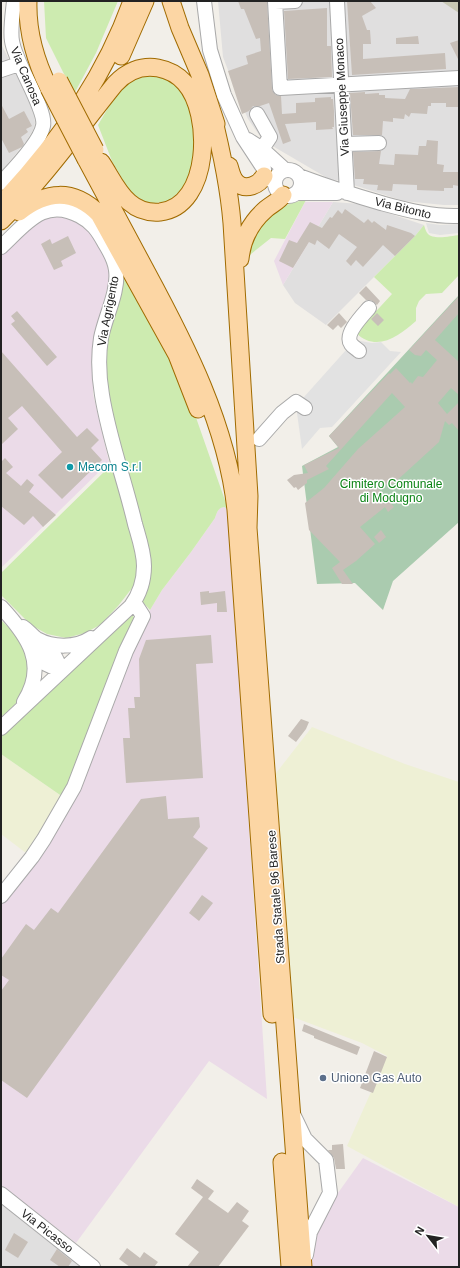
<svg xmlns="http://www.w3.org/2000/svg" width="460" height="1268" font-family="Helvetica,sans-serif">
  <rect width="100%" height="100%" fill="#f2efe9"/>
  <path fill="#e0dfdf" d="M218,1H332L333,3L345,1H459V205H444L404,201L341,181L329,179L276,148L262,139L248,119L236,91L223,57Z
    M1,44L33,105L35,123L33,130L27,140L1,172Z
    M333,202L361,204L424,225L415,236L326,325L295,303L283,285Z
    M1,1201L85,1267H1Z"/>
  <path fill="#ebdbe8" d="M305,202H333L283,285L274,261Z
    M56,214L82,221L104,253L110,277L94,340L93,394L109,462L1,568V253L32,222Z
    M224,507L228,509L267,1099L209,1061L76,1243L1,1185V899L36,858L150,610L162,590L191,552L215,518L217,512L220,508Z
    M363,1158L459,1207V1267H310V1232Z"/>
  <path fill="#c7c7b4" d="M441,1H459V13Z"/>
  <path fill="#eef0d5" d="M312,727L405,764L459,782V1207L347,1146L387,1056L362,1043L290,1016L273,777Z
    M1,754L63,797L40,834L26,853L1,834Z"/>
  <path fill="#cdebb0" d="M44,1H118L96,53L74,94L46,38Z
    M157,73L175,81L194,110L195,164L186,186L168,201L149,204L130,192L112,161L98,125L121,86L138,75Z
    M306,200L285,239L271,238L251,254L246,266C248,233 271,204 306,200Z
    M424,225C425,228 426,232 428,234C433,240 452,236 459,235V275L442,293L426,294L419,301L416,308V321C399,336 377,353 356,333L392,294L374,277L415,236Z
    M118,261L166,347L193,409L228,509L224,507C218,508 217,512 215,518L191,552L162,590L150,610L141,600L147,589L113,424L105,375V344Z
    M113,466L139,562L136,583L118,606L100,625L85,633L66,638L47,634L31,625L1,595V573L107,469Z
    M131,614L134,617L131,624L63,797L1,754V736Z
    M1,620C7,626 15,633 21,640C32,655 32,676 24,692C19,702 9,710 1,717Z"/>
  <path fill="#aacbaf" d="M459,295V522L393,581L383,610L355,583L317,584L302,466L338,447L329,436Z"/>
  <path fill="#e2e2e2" d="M426,223L440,225L459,224V233L440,235L429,233Z
    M355,340L372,343L381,342L390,351L401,352L332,427L320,428L302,449L296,406Z"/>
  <path fill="#c7bfb8" d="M238,1H267L272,88L273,92L276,95L281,96L282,114L296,113V103L315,102V98L331,97V99H333L334,111V127H332L333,129L316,130V122L285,124L291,141L283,144L269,103L260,106H253L249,111L242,114L228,71L248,64L246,56L261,51L260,38L256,39L244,9H241Z
    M347,1H370L376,8L362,16L367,30H370L371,44H363V59L445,53L446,69L352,75Z
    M327,8V46H331L332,77L288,79L284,11Z
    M418,36L419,44H396V38Z
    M459,40V61L450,43Z
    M459,87V107H446V103H431V106H428L427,114L411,113L409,117L405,114L404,119L393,118V122L383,121L382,135H353L350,93L365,92V94L379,93V95H385V98L405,99L410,89Z
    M1,104L9,119L24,111L32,126L26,129L28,132L21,137L24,144L22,147L9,153L1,138Z
    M427,140L438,141L437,164L444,165L443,172H459V186L453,185V188H444V191L417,190V185L393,184L392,191L377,190L378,185L363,184L364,179H355L353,152L381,151L379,164L394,165L395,154L418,155L419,146H426Z
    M345,209L364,223L368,219L372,223L374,221L386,230L387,225L411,233L415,236L395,256L383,245L363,267L356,260L351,266L346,261L357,247L339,234L329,249L317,240L315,245L309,242L293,268L279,261L289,240L297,243L310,222L322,228L330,217L332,218L338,210L342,214Z
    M68,236L76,253L61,261L63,266L54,270L41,244L50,239L52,244Z
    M366,286L380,301L377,305L371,300H366L359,293Z
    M459,296V313L435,340L459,362V395L451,388L438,403L447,414L459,402V431L452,423L449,425L445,421L439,442L393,484L375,485L394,507L388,512L385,507L360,527L375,544L356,561L343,570L353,584H342L332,568L340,562L309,530L305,503L324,488L358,449L405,407L392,393L326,466L329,469L307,480V483L298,490L296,487L294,488L287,480L294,475L308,473L304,465L339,448L329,436L389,373L390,374L396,368L410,383L411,382L412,384L418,376L423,377L437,360L426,350L421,356L415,355L409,350Z
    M17,311L57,357L47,366L11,324L15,321L11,316Z
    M339,313L347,322L341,328L338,325L333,330L327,325Z
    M377,313L384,320L378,326L371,319Z
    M1,351L77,437L87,428L99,440L91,448L102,460L62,499L38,475L62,452L22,406L8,418L18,429L1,445Z
    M5,458L13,467L6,473L21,486L27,479L34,485L29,492L56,515L43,527L33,516L24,525L1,506V462Z
    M381,530L386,537L379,543L374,537Z
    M209,591V593L225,591L227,612H217V603L201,605L200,592Z
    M211,635L213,663L196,664L203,778L126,783L123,738H130L128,708H135L134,697H140L139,659L146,640Z
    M301,719L309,722L306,729L296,742L288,736Z
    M166,796L168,819L199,817L200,827L193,837L208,848L27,1098L1,1080V991L9,980L1,975V959L26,924L34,930L51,908L58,913L141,799Z
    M202,895L213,903L199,921L189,913Z
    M304,1024L360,1047L357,1055L314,1038V1036L302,1031Z
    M374,1051L387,1057L373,1093L360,1088Z
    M343,1144L345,1169H336L334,1158L328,1150H332V1145Z
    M197,1179L214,1191L208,1199L228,1213L237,1202L249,1211L242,1221L249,1226L218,1267H187L199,1252L175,1234L203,1197L191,1188Z
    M14,1233L28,1242L18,1258L5,1250Z
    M127,1248L140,1258L144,1252L158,1262L154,1267H130L119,1259Z
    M57,1249L72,1261L68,1267H60L50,1260Z"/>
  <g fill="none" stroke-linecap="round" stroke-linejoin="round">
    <defs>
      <path id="minor" d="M204,1L210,50L224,95L243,137L264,169V176L274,182
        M275,1L280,88L459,78
        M337,1L347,193
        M275,2L295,1
        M1,70L19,64
        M257,114L270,137L262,149
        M248,140L262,149L285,170
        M345,144L379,143
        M275 183a13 13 0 1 1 26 0a13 13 0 1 1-26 0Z
        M299,176C326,186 353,195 381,203C407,210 432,217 459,216
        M1,183C13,170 40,143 43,126C47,110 15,63 12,41C10,30 13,12 14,1
        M296,193H337
        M1,247C25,225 44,196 80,216C92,222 98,231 104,242C109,250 115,260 116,270C119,291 105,317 101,338C98,357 99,377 102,395C109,439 125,481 135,524C139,538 144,552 144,566C144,580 139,595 131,606L1,728
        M359,351C357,349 353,347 351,344C344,334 363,315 369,308
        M259,439L282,413L296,402L305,408
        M1,607C28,636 48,664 24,702
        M23,627C28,630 32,636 37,639C53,648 76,648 91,638
        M33,649L46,664L61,671C57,658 52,650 41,642
        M1,896L32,857L44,839L74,787L126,651L143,616L134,602
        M293,1114L305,1139L326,1160L330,1193L310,1232L306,1255
        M1,1194L93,1267"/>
      <path id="major" d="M28,1C27,32 35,60 49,88
        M171,1L180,28L200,75L216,124
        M121,56L145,1
        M212,113C221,149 229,186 232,223L249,496L248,528L303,1267
        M86,159C106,196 126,233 146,271C186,345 227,425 236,510L272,1014
        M229,166C231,172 232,179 237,183C246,191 259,185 264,176
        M1,204C56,146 105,77 132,1
        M19,212C46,191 73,188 99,214L177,355L198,409
        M1,221C43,179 78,130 115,84C126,72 141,65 158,68C169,70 178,75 185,83C212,113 211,206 160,212C148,213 138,210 129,202C117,192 110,175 101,162
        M240,259C242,239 251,222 266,209C272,204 279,201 283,195
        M282,1162L290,1267"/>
    </defs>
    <use href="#minor" stroke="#a9a9a9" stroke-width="16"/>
    <use href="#major" stroke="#a06b00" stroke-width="19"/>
    <use href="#minor" stroke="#fff" stroke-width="14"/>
    <use href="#major" stroke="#fcd6a4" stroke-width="17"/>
    <defs>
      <path id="major-bridge" d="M59,81L95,150
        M49,88L86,159"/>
    </defs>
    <use href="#major-bridge" stroke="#a06b00" stroke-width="19" stroke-linecap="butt"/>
    <use href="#major-bridge" stroke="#fcd6a4" stroke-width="17"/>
  </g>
  <circle fill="#0f9aa8" stroke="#fff" stroke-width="1.5" cx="70" cy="467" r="4"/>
  <circle fill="#5c6f8a" stroke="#fff" stroke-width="1.5" cx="323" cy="1078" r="4"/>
  <g text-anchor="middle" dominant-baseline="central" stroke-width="3" stroke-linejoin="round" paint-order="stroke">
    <g font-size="12" fill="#222" stroke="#fff">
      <text transform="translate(26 76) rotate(67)">Via Canosa</text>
      <text transform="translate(342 97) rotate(-93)">Via Giuseppe Monaco</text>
      <text transform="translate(403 208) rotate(14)">Via Bitonto</text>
      <text transform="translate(108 311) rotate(-79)">Via Agrigento</text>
      <text transform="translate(276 897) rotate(-94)">Strada Statale 96 Barese</text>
      <text transform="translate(47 1231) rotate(38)">Via Picasso</text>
    </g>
    <g font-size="12" fill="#0d838f" stroke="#fff" text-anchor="start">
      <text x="78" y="467">Mecom S.r.l</text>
    </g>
    <g font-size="12" fill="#0c8416" stroke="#fff">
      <text x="391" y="484">Cimitero Comunale<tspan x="391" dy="14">di Modugno</tspan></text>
    </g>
    <g font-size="12" fill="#4e5e75" stroke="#fff" text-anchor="start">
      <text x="331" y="1078">Unione Gas Auto</text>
    </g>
  </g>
  <rect width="460" height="1268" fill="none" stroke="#222222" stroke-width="4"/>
  <g transform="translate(428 1236) rotate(301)" stroke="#ffffff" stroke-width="3" paint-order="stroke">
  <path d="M0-3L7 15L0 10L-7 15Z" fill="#222222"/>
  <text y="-6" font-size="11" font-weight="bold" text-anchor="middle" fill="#222222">N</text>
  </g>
</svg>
